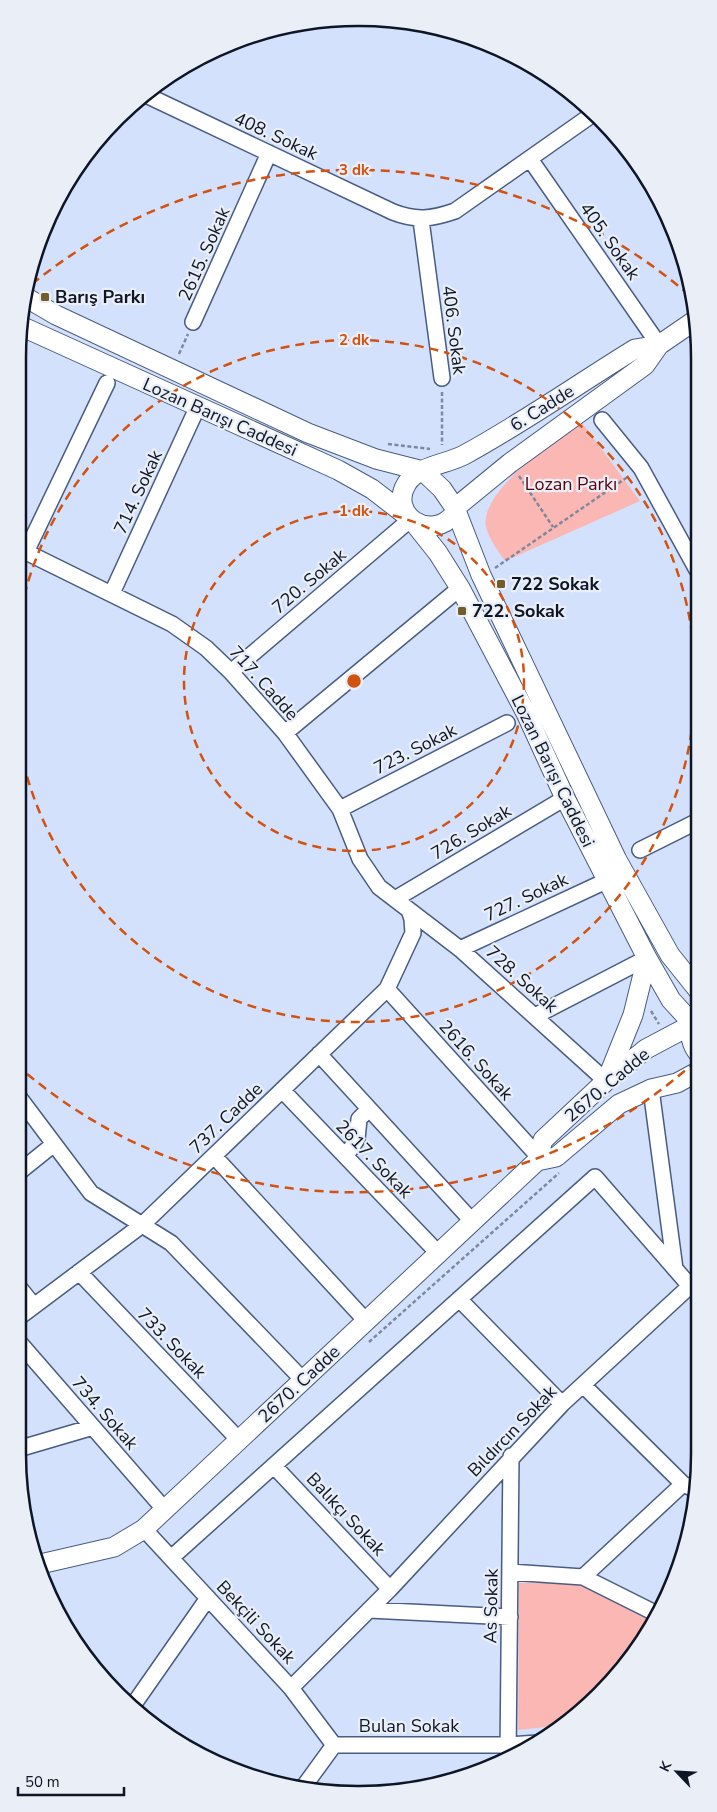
<svg xmlns="http://www.w3.org/2000/svg" width="717" height="1812" font-family="'Nunito Sans',sans-serif">
  <rect width="100%" height="100%" fill="#d3e1fd"/>
  <path fill="#fbb7b3" d="M580,420L640,501L505,561C498,551 489,539 486,527C479,491 555,441 580,420Z
    M519,1583H577L600,1591L651,1620L629,1661L584,1710L563,1725L518,1730Z"/>
  <g fill="none" stroke-linecap="round" stroke-linejoin="round">
    <defs>
      <path id="minor" d="M144,94L393,212C416,221 432,219 455,211L593,114
        M530,159L659,345
        M421,220L442,378
        M193,322L269,153
        M602,420L641,468L697,570
        M26,552L172,624L206,648L231,672L285,733L340,809L360,859L379,887L460,949L606,1081
        M19,557L26,552L107,383
        M112,593L198,406
        M231,672L411,519
        M285,733L460,588
        M340,809L507,723
        M640,850L698,821
        M395,899L565,798
        M460,949L608,880
        M387,989L538,1156
        M535,1016L647,958
        M319,1054L472,1221
        M651,1089L675,1269
        M282,1090L438,1253
        M18,1096L91,1193L171,1243L303,1380
        M214,1156L366,1321
        M346,1156L357,1139L359,1119L368,1110
        M18,1173L54,1144
        M79,1272L239,1440
        M18,1286L34,1306
        M459,1299L562,1404
        M18,1318L142,1225L387,989L413,933L412,919L409,910
        M18,1341L165,1510
        M583,1385L683,1484L694,1489
        M18,1449L93,1427
        M274,1466L390,1589
        M144,1529L291,1688L334,1745
        M171,1558L595,1177L690,1286L699,1292
        M510,1572L583,1577L683,1484
        M583,1577L655,1613
        M369,1610L510,1617
        M291,1688L390,1589L562,1404L690,1286
        M134,1704L208,1598
        M508,1757L511,1456
        M302,1789L334,1745H508L538,1743"/>
      <path id="major" d="M27,298L56,315L308,433L376,459L423,471L442,489L455,508L481,575L617,860L670,955L698,990
        M23,327L338,470L372,489L411,519L438,553L460,588L526,713L565,798L647,958L671,1000L693,1024
        M659,345L645,365L510,463L455,508V513C431,544 387,514 407,483C418,466 447,464 464,455C523,423 578,384 635,349Z
        M659,345L697,319
        M698,1016C689,1029 689,1041 698,1053
        M693,1024L646,1049L606,1081L543,1140L537,1161L556,1157L619,1104L651,1089L677,1083L699,1071
        M608,1077L633,1015L647,958
        M36,1565L114,1547L144,1529L537,1161"/>
    </defs>
    <use href="#minor" stroke="#495c83" stroke-width="18"/>
    <use href="#major" stroke="#495c83" stroke-width="21"/>
    <path stroke="#7d899f" stroke-width="2.5" stroke-dasharray="4 2.5" stroke-linecap="butt" d="M179,354L188,334
      M442,392V445
      M388,444L430,449
      M519,476L553,527
      M495,568L629,476
      M651,1011L659,1024
      M369,1342L559,1173"/>
    <use href="#minor" stroke="#fff" stroke-width="15"/>
    <use href="#major" stroke="#fff" stroke-width="19"/>
  </g>
  <g fill="none" stroke="#d2520f" stroke-width="2.5" stroke-dasharray="9 6">
    <circle cx="354" cy="681" r="170"/>
    <path d="M18 625A341 341 0 1 1 18 737"/>
    <path d="M696 1061A511 511 0 0 1 19 1067M32 284A511 511 0 0 1 689 295"/>
  </g>
  <g fill="#735c2c" stroke="#e9eef7" stroke-width="2">
    <rect x="40" y="292" width="10" height="10" rx="2.5"/>
    <rect x="496" y="579" width="10" height="10" rx="2.5"/>
    <rect x="457" y="606" width="10" height="10" rx="2.5"/>
  </g>
  <g text-anchor="middle" dominant-baseline="central" stroke-width="4.5" stroke-linejoin="round" paint-order="stroke">
    <g font-size="18" fill="#0e1626" stroke="#e9eef7">
      <text transform="translate(276 136) rotate(25)">408. Sokak</text>
      <text transform="translate(610 241) rotate(55)">405. Sokak</text>
      <text transform="translate(204 254) rotate(-66)">2615. Sokak</text>
      <text transform="translate(454 330) rotate(83)">406. Sokak</text>
      <text transform="translate(542 408) rotate(-32)">6. Cadde</text>
      <text transform="translate(220 417) rotate(24)">Lozan Barışı Caddesi</text>
      <text transform="translate(138 492) rotate(-65)">714. Sokak</text>
      <text transform="translate(309 581) rotate(-40)">720. Sokak</text>
      <text transform="translate(264 683) rotate(48)">717. Cadde</text>
      <text transform="translate(415 749) rotate(-27)">723. Sokak</text>
      <text transform="translate(553 771) rotate(64)">Lozan Barışı Caddesi</text>
      <text transform="translate(471 832) rotate(-31)">726. Sokak</text>
      <text transform="translate(526 897) rotate(-25)">727. Sokak</text>
      <text transform="translate(522 979) rotate(42)">728. Sokak</text>
      <text transform="translate(476 1060) rotate(48)">2616. Sokak</text>
      <text transform="translate(607 1085) rotate(-40)">2670. Cadde</text>
      <text transform="translate(226 1118) rotate(-44)">737. Cadde</text>
      <text transform="translate(374 1159) rotate(46)">2617. Sokak</text>
      <text transform="translate(172 1343) rotate(46)">733. Sokak</text>
      <text transform="translate(299 1384) rotate(-43)">2670. Cadde</text>
      <text transform="translate(105 1413) rotate(49)">734. Sokak</text>
      <text transform="translate(512 1431) rotate(-46)">Bıldırcın Sokak</text>
      <text transform="translate(346 1514) rotate(47)">Balıkçı Sokak</text>
      <text transform="translate(491 1606) rotate(-89)">As Sokak</text>
      <text transform="translate(256 1622) rotate(47)">Bekçili Sokak</text>
      <text x="409" y="1726">Bulan Sokak</text>
    </g>
    <g font-size="18" font-weight="bold" fill="#0e1626" stroke="#e9eef7" text-anchor="start">
      <text x="55" y="297">Barış Parkı</text>
      <text x="511" y="584">722 Sokak</text>
      <text x="472" y="611">722. Sokak</text>
    </g>
    <g font-size="18" fill="#52040c" stroke="#e9eef7">
      <text x="571" y="484">Lozan Parkı</text>
    </g>
  </g>
  <path d="M0 0H717V1812H0ZM358 26H359A332 332 0 0 1 691 358V1454A332 332 0 0 1 359 1786H358A332 332 0 0 1 26 1454V358A332 332 0 0 1 358 26Z" fill="#e9eef7" fill-rule="evenodd"/>
  <path fill="none" stroke="#0e1626" stroke-width="2.5" d="M358 26H359A332 332 0 0 1 691 358V1454A332 332 0 0 1 359 1786H358A332 332 0 0 1 26 1454V358A332 332 0 0 1 358 26Z"/>
  <circle cx="354" cy="681" r="8" fill="#d2520f" stroke="#e9eef7" stroke-width="2.5"/>
  <g font-size="15" text-anchor="middle" font-weight="bold" fill="#d2520f" stroke="#e9eef7" stroke-width="4.5" stroke-linejoin="round" paint-order="stroke">
    <text x="354" y="175">3 dk</text>
    <text x="354" y="345">2 dk</text>
    <text x="354" y="516">1 dk</text>
  </g>
  <g transform="translate(677 1772) rotate(295)" stroke="#e9eef7" stroke-width="4" paint-order="stroke">
  <path d="M0-4L9 19L0 12L-9 19Z" fill="#0e1626"/>
  <text y="-8" font-size="14" font-weight="bold" text-anchor="middle" fill="#0e1626">K</text>
  </g>
  <path d="M18 1787v8h106v-8" fill="none" stroke="#0e1626" stroke-width="2.5"/>
  <text x="25" y="1787" font-size="15" fill="#0e1626" stroke="#e9eef7" stroke-width="4" paint-order="stroke">50 m</text>
</svg>
